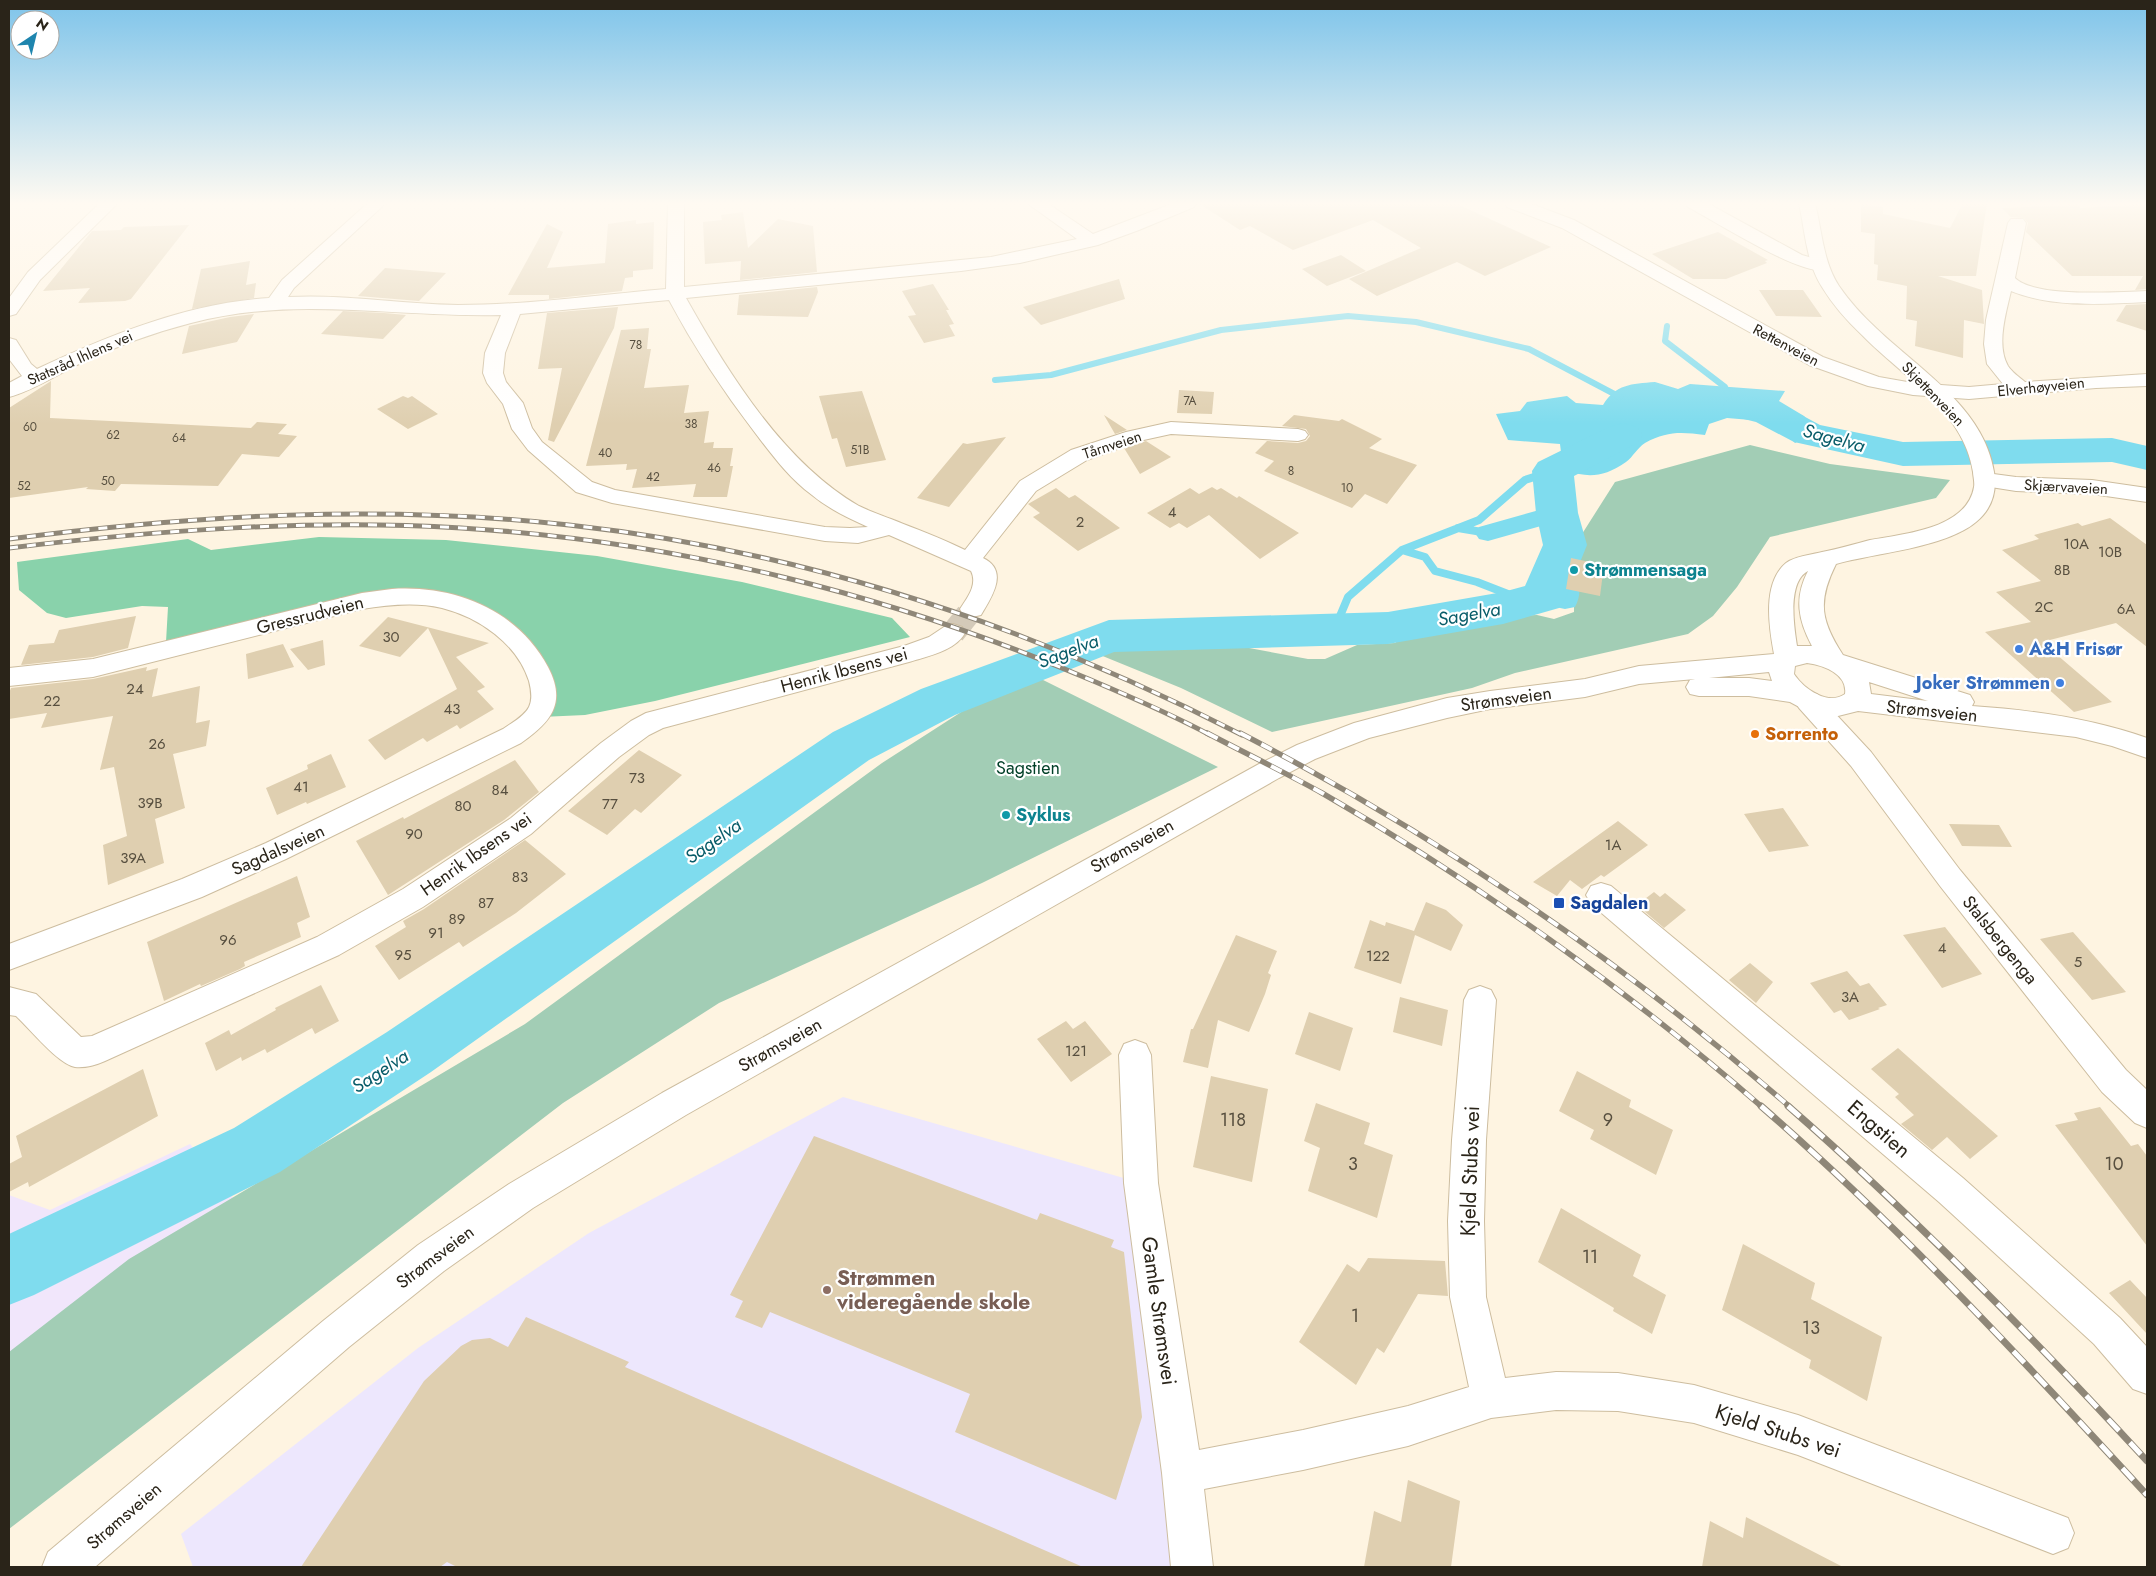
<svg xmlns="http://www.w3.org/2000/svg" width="2156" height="1576" font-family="Jost,sans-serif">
  <rect width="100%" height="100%" fill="#fef4e1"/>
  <path fill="#f1e6fb" d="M190,1144L292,1272L9,1462V1195L50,1210Z"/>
  <path fill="#ede7fd" d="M843,1097L1141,1183L1173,1530L1172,1567H193L181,1534L418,1348L589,1233Z"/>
  <path fill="#a2cdb5" d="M1750,445L1830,464L1950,480L1936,498L1770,537L1737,587L1713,616L1688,634L1515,673L1472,688L1272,732L1181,688L1083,648L1233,645L1308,659H1325L1357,645L1395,643L1407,634L1434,628L1479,624L1489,617L1537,615L1554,619L1574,612V603L1567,602L1568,556L1615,482Z
    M1025,671L1218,767L982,883L719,1003L563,1103L9,1529V1352L129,1259L525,1024L882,763Z"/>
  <path fill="#89d2ab" d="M319,537L446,540L597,556L742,582L892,618L910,637L655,701L585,715L519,718L544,692L512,634L438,601H385L166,642L168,607L142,606L66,618L47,613L19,590L17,562L188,539L211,550Z"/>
  <path fill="#7fdcee" d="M1655,382L1678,389L1690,384L1785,391L1779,401L1804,416L1818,431L1795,443L1775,422L1727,418L1709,424L1705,435C1681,432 1667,431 1645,443C1637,448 1633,457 1626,462C1595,484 1574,475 1544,460L1561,452L1560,444L1508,440L1496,414L1520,411L1527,402L1567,396L1576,403L1603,405C1616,384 1631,384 1655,382Z"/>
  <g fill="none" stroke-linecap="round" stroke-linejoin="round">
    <path stroke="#7fdcee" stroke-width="6" d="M1667,326L1665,341L1725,387L1729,397
      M995,380L1051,375L1221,330L1348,316L1416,322L1529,349L1620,397"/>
    <path stroke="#7fdcee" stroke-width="8" d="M1458,528L1488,533
      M1402,550L1425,557L1435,571L1477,582L1526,601
      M1335,628L1348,597L1402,550L1479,520L1525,480L1553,471"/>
    <path fill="#7fdcee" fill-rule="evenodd" d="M1557,505L1566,507L1570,513L1566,519L1488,541L1479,539L1475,533L1479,527Z
      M1565,570L1574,573C1581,582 1581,597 1575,607L1565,609L1555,607C1549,597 1549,582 1556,573Z"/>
    <path fill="#7fdcee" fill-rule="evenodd" d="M1742,395L1783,405L1820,425L1903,442L2112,438L2147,446V470L2112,462L1903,466L1794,442L1756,422L1728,415L1722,407L1728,399Z
      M1623,423L1637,427L1643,435L1637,443L1574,476L1578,513L1587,545L1566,597L1559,608L1503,624L1388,644L1114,652L955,715L869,760L431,1072L280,1172L34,1295L9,1305V1234L234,1128L387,1032L833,732L921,689L1109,620L1388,612L1503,592L1525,586L1543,545L1536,513L1532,471L1538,462L1609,427Z"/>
  </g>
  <path fill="#dfcfb0" d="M1198,203H1455L1551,247L1485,276L1457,262L1377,296L1349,279L1421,248L1373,220L1293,250L1250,226L1240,230Z
    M1963,203H1987L1976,276H1938L1982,290L1984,324L1964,320L1963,358L1915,346L1917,321L1906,319L1907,286L1877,280L1878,265L1874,264L1875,234L1861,232V204L1883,207V214L1950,228Z
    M2147,204V289L2135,290L2143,276H2072L2026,232L2028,223L2024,218L2011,217L2002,208L2077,205L2081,208Z
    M743,212L748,248L778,219L813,226L817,272L740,280L741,261L705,264L703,222L722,220L721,215Z
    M636,220V224L654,222L653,269L633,271V277L625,278L622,291L549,299V295H508L547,224L563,232L547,268L605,263L608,224Z
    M189,225L131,299L125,301L78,303L90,288L43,291L92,231L121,230L124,227Z
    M1718,232L1768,260L1765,261L1767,263L1726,279H1693L1652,254Z
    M1341,255L1366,271L1327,286L1302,269Z
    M250,261L246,285L256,283L254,298L192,309L201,269Z
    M385,268L446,273L419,301L358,296Z
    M1119,279L1125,299L1041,325L1023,307Z
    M933,284L949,310H946L954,324L949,325L955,336L924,343L908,316L916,315L902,291Z
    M817,287L818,292L808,317L737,315L739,295Z
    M1759,290H1803L1822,317L1776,316Z
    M2147,304V331L2116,321L2126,305Z
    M618,307L614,328L554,442L548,440L562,368L538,369L547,313Z
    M343,311L384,313L406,315L383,339L321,334Z
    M254,314L237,342L182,354L189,326L230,317Z
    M649,328L647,349H651L644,388L689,385L684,413L709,411L704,443L714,442L713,448H733L730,466H733L727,497H693L696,484L632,488L637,469L626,470L627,464L586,466L621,330Z
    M51,381L50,418L251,428L257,422L287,424L278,434L297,436L279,457L242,454L218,486L121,484L115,491L86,489L88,487L9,498V408Z
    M1179,390L1214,392L1212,414L1177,413Z
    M862,391L886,460L846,467L837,438L832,439L819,396Z
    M403,396L408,398L412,396L438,414L408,429L377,409Z
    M1104,415L1127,430L1115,434Z
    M1294,415L1339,421L1342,419L1382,439L1369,448L1417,465L1387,504L1365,494L1352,508L1264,471L1274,461L1255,453L1267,441L1298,443L1306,441L1310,436L1306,429L1282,426Z
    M1006,437L949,507L917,498L963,443L967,444Z
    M1146,441L1171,457L1140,474L1124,448Z
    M1212,487L1217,490L1221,488L1237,498L1239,496L1299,533L1260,559L1209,515L1187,528L1179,523L1170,528L1147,513L1190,488L1199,494Z
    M1056,488L1069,498L1075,495L1120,528L1078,551L1033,517L1040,513L1028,504Z
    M2110,518L2147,545V647L2116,623L2042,642L2112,702L2074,712L1985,632L2031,622L1996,592L2041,581L2002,550L2039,539L2034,535L2078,523L2082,526Z
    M1571,558L1604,565L1600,596L1566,589Z
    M136,616L128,648L93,657L21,665L29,645L54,643L59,630Z
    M388,617L489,643L456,657L485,687L477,691L494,709L460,729L457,725L427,742L423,738L385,760L368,740L457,689L428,628L400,657L359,646Z
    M323,640L325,665L308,670L290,649Z
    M283,644L294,667L248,679L246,654Z
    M147,667L146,671L158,668L152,697L200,686L196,723L210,720L206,746L173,754L185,808L155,819L164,863L108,885L103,845L127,836L114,767L100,770L113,716L41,728L47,713L9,719V693L11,688L93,679Z
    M639,750L682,775L641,813L635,809L607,835L568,811Z
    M331,754L346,787L307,804L306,802L277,815L266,788L308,769L307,765Z
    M515,760L539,792L504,820L388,895L356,841L403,817L404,819Z
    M1783,808L1809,846L1769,852L1744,814Z
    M1618,821L1648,845L1604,877L1601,875L1582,889L1570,880L1557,896L1533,882Z
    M1949,824L1999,825L2012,847L1962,846Z
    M525,840L566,874L516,913L463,947L459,942L399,980L375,946L406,927L403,921L424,909Z
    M297,876L310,917L297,923L301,937L244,962L245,966L240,969L201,986L200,984L164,1001L147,942Z
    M1654,892L1660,897L1665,893L1686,910L1664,928L1637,905Z
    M1426,902L1446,910L1463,925L1451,951L1415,935L1401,984L1354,968L1370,920L1385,926L1386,922L1414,931Z
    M1945,927L1982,974L1942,988L1903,935Z
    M2073,932L2126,992L2092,1000L2040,939Z
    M1236,935L1277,951L1268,973L1271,975L1265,994L1249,1032L1218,1020L1208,1068L1183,1062L1191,1029H1193Z
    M1750,963L1773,982L1756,1003L1729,980Z
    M1847,971L1860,986L1869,983L1887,1005L1878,1008L1880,1009L1849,1020L1841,1010L1834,1013L1810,983Z
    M321,985L339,1021L315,1034L312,1028L267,1053L265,1049L242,1061L241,1057L216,1071L205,1043L229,1030L231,1035L276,1010L275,1008Z
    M1400,997L1448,1010L1442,1046L1393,1032Z
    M1309,1012L1353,1028L1340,1071L1295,1054Z
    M1066,1021L1073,1029L1085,1021L1112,1054L1071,1082L1037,1039Z
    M1898,1048L1951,1095L1998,1136L1970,1159L1947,1137L1932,1150L1901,1124L1914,1115L1895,1097L1899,1094L1871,1069Z
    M143,1069L158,1116L29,1187L28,1182L9,1192V1164L22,1157L16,1136Z
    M1577,1071L1631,1100L1629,1107L1673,1130L1656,1175L1590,1139L1594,1130L1559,1111Z
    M1211,1076L1268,1089L1252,1182L1193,1167Z
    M1316,1103L1370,1123L1364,1144L1393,1155L1377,1218L1308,1191L1320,1148L1304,1141Z
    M2100,1107L2131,1146L2138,1144L2147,1156V1246L2055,1125L2078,1120L2074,1113Z
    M814,1136L1037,1220L1040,1213L1114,1240L1111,1247L1124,1252L1142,1417L1116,1500L955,1432L970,1394L770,1312L762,1328L735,1317L743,1301L730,1295Z
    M1561,1208L1641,1255L1633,1276L1666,1295L1652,1334L1613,1311L1614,1308L1538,1262Z
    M1743,1244L1815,1283L1811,1299L1882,1337L1867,1401L1809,1368L1811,1360L1722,1310Z
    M1368,1258L1445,1261L1448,1296L1418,1294L1384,1353L1377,1348L1356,1385L1299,1342L1347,1264L1359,1272Z
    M2130,1280L2147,1298V1334L2109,1293Z
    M526,1317L629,1362L625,1367L1083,1567H457L447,1562L440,1567H301L424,1381L461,1346L472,1340L490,1338L508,1347Z
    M1408,1480L1460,1501L1451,1567H1364L1374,1511L1401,1522Z
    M1746,1517L1843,1567H1702L1710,1521L1743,1538Z"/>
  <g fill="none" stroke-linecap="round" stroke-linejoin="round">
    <path stroke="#d4cab9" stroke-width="24" stroke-dasharray="24 12" stroke-linecap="butt" d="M953,633L972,609"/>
    <defs>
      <path id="minor" d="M100,203H118L40,280L16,314L9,316V298L28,272Z
        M368,203H386L294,288L288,297C345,294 401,304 458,305C528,305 597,295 666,289L668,203H684V287L991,257L1077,239L1027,203H1047L1093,234L1174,203H1196L1194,207L1139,230L1098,245L1020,263L961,271L686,298C728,373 784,463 859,506C869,511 881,515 891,519C916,529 941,538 965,550L1020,481L1071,450L1126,432L1171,422L1298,429L1305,431L1308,435L1305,439L1298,441L1171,434L1139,441L1087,460L1036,491L983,558C1010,571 991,598 981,615L972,617L963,615L960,609C967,598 978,585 971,571L889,535L858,543L825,541L612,503L576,492L528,450L512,429L503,404L487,383L483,373L485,353L501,315C396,318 296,295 191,323C152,333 114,347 77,365C57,375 30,392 9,397V383L22,376L9,359V338L16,340L31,364L37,369C109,335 188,303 269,298L282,280ZM669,300C694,347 723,391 756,434C773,456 789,478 812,495C829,509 848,518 868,527L850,528L825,527L615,490L592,482L542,442L532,428L523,403L506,382L503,373L505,353L520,314Z
        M1505,203H1529L1574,220L1823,357L1879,377L1913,383L1969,387L2003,384L1987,364L1984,344L1986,320L2008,223L2011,219H2023L2026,223L2015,278C2035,298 2118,292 2147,291V302C2103,304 2053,308 2011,291C2006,313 1996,345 2008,366C2012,372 2019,377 2025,382L2147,374V386L2096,388L1969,399L1913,395L1868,386L1809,365L1562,228L1507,207Z
        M1686,203H1707L1802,255L1826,262L1829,266L1826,270C1800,276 1715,221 1688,207Z
        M1986,473L2016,477L2092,480L2147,488V502L2092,494L2016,491L1978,485L1975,480L1978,475Z
        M392,589C455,585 518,610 548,667C567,703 551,722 521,743L286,859L202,897L9,970V944L182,879L266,843L503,729C511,723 524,717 529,707C533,699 531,689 529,681C517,643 478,617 442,608C415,602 389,605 362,609L93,677L9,686V668L93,659L362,593Z
        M953,624L962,627L965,633C955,651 928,656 909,662L663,728L649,735L619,757L531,834L423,907L339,955L105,1061C96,1065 85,1068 75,1067C58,1064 30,1029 16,1016L9,1015V987L36,994L81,1037L92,1036L317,937L403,889L511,818L601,743L631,721L646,713L904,646L929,637L944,627Z
        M1808,692L1817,694L1871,752L1960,870L2126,1070L2147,1090V1128L2135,1123L2102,1092L1940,886L1851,766L1799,708L1795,701L1799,694Z
        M1601,883L1611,886L1963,1178L2120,1318L2147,1347V1394L2133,1389L2094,1344L1939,1202L1591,904L1586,895L1591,886Z
        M1480,986L1491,990L1496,1000L1486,1140L1484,1221L1486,1297L1505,1378L1556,1372L1618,1373L1694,1385L1798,1415L2068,1518L2074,1533L2068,1548L2053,1554L1798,1455L1694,1423L1618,1411L1556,1410L1491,1418L1408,1446L1303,1470L1204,1489L1213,1567H1171L1162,1473L1124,1183L1119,1055L1124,1044L1135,1040L1146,1044L1151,1055L1158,1183L1199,1450L1303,1430L1408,1406L1469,1387L1450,1297L1448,1221L1452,1140L1464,1000L1469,990Z"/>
      <path id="major" d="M1799,203H1815C1822,231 1823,262 1839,286C1850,302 1863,316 1877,329C1920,370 1984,408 1994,472C1997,491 1992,509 1976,522C1945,548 1875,553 1836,564C1817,602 1821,621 1843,655L1970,695L1974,702L1972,706C2032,710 2090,718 2147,738V758L2112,746L2076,737L1858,711L1834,717L1803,709L1790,702L1749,696H1699L1690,694L1686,687L1690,680L1695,679L1639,684L1585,697L1490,709L1447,718L1369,738L1315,759L1279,778L686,1115L533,1208L444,1271L349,1347L95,1567H42L48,1552L323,1321L418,1245L509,1184L662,1093L1259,764L1297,745L1354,723L1447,698L1490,691L1585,679L1639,666L1774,654C1769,627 1762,583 1786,563C1795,556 1811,555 1822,552C1838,549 1854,544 1870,540C1903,534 1967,529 1974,487C1975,482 1973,476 1973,472C1964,411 1902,376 1863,336C1847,321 1833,305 1822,287C1806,262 1805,231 1799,203ZM1808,571C1794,598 1798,620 1812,646H1797C1794,627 1787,582 1808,571ZM1807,663C1823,665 1848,674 1845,694C1828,706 1804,689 1794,674L1795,666ZM1769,672L1772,681L1749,678H1709ZM1869,682L1928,701L1871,694Z"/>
    </defs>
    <use href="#minor" stroke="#cdbd9f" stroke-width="2"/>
    <use href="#major" stroke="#cdbd9f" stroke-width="2"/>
    <use href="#minor" fill="#fff" fill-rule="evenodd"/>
    <use href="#major" fill="#fff" fill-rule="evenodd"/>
    <defs>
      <path id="rail-far2" d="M9,539C195,515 383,504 569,525C805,551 1032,627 1242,735
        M9,548C159,530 310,519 461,528C678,541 892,595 1091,680C1131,697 1171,714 1210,735"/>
      <path id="rail-far1" d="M1207,733C1245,753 1284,772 1322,793C1475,881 1629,991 1762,1107
        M1240,733C1437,835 1622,961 1790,1107"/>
      <path id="rail" d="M1761,1106C1899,1226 2023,1360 2147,1495
        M1788,1106C1915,1217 2033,1337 2147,1461"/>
    </defs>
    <use href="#rail-far2" stroke="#8f8778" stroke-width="5"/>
    <use href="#rail-far1" stroke="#8f8778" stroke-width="5.5"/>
    <use href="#rail" stroke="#8f8778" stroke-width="7"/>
    <use href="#rail-far2" stroke="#fff" stroke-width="3" stroke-dasharray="9" stroke-linecap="butt"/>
    <use href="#rail-far1" stroke="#fff" stroke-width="4" stroke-dasharray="12" stroke-linecap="butt"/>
    <use href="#rail" stroke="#fff" stroke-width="5" stroke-dasharray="16" stroke-linecap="butt"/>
  </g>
  <linearGradient id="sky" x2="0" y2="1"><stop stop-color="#7ec4ea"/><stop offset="0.48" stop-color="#fffaf2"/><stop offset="1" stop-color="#fffaf2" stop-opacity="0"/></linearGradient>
  <rect width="2156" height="424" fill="url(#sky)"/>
  <g fill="#0f9aa8" stroke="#fff" stroke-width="2">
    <circle cx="1574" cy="570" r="5"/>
    <circle cx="1006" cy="815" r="5"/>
  </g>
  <g fill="#3f7fe0" stroke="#fff" stroke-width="2">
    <circle cx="2019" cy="649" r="5"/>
    <circle cx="2060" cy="683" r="5"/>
  </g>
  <circle fill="#e8710a" stroke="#fff" stroke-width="2" cx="1755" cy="734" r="5"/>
  <rect fill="#1a4fb4" stroke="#fff" stroke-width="2" x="1553" y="897" width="12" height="12" rx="2.5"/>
  <circle fill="#8d6e63" stroke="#fff" stroke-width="2" cx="827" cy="1290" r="5"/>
  <g text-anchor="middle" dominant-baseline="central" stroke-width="4.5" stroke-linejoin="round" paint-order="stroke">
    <g font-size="12" fill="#574f3f">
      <text x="636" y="345">78</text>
      <text x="1190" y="401">7A</text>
      <text x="691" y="424">38</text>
      <text x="30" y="427">60</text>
      <text x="113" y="435">62</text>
      <text x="179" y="438">64</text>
      <text x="860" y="450">51B</text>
      <text x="605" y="453">40</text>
      <text x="714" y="468">46</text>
      <text x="1291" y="471">8</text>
      <text x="653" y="477">42</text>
      <text x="108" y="481">50</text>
      <text x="24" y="486">52</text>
      <text x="1347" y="488">10</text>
    </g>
    <g font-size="15" fill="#2a2419" stroke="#fff">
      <text transform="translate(1786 345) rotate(28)">Rettenveien</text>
      <text transform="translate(80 358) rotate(-24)">Statsråd Ihlens vei</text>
      <text transform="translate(2041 387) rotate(-6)">Elverhøyveien</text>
      <text transform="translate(1933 394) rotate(46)">Skjettenveien</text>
      <text transform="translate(1112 445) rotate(-18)">Tårnveien</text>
      <text transform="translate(2066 487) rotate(3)">Skjærvaveien</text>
    </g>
    <g font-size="15" fill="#574f3f">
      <text x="1172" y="512">4</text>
      <text x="1080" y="522">2</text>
      <text x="2076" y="544">10A</text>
      <text x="2110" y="552">10B</text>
      <text x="2062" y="570">8B</text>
      <text x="2044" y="607">2C</text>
      <text x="2126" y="609">6A</text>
      <text x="391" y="637">30</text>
      <text x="135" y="689">24</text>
      <text x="52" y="701">22</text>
      <text x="452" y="709">43</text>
      <text x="157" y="744">26</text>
      <text x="637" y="778">73</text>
      <text x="301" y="787">41</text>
      <text x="500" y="790">84</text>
      <text x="150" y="803">39B</text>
      <text x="610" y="804">77</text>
      <text x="463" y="806">80</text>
      <text x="414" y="834">90</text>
      <text x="1613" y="845">1A</text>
      <text x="133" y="858">39A</text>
      <text x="520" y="877">83</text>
      <text x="486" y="903">87</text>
      <text x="457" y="919">89</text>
      <text x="436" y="933">91</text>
      <text x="228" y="940">96</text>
      <text x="1942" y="948">4</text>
      <text x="403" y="955">95</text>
      <text x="1378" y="956">122</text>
      <text x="2078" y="962">5</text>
      <text x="1850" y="997">3A</text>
      <text x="1076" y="1051">121</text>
    </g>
    <g font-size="18" font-weight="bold" fill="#0d838f" stroke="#fff" text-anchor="start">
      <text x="1584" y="570">Strømmensaga</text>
      <text x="1016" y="815">Syklus</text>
    </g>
    <g font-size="18" fill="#2a2419" stroke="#fff">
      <text transform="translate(310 615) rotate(-14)">Gressrudveien</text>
      <text transform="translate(844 670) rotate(-15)">Henrik Ibsens vei</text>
      <text transform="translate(1506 699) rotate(-8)">Strømsveien</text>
      <text transform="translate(1932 711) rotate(6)">Strømsveien</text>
      <text transform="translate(1132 846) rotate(-29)">Strømsveien</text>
      <text transform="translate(278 850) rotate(-24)">Sagdalsveien</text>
      <text transform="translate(476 854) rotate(-35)">Henrik Ibsens vei</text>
      <text transform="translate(2000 940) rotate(51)">Stalsbergenga</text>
      <text transform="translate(780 1045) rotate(-29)">Strømsveien</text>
      <text transform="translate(435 1257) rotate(-37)">Strømsveien</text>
      <text transform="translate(124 1516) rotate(-41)">Strømsveien</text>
    </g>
    <g font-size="18" font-weight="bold" fill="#366cbe" stroke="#fff" text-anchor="start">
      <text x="2029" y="649">A&amp;H Frisør</text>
      <text x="2050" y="683" text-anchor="end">Joker Strømmen</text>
    </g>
    <g font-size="18" font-weight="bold" fill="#c56008" stroke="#fff" text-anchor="start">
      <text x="1765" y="734">Sorrento</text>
    </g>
    <g font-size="18" fill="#003f27" stroke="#fff">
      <text x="1028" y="768">Sagstien</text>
    </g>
    <g font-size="18" font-weight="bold" fill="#164399" stroke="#fff" text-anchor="start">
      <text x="1570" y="903">Sagdalen</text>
    </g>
    <g font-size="18" fill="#574f3f">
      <text x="1233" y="1120">118</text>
      <text x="1608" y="1120">9</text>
      <text x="1353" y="1164">3</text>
      <text x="2114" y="1164">10</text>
      <text x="1590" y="1257">11</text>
      <text x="1355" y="1316">1</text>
      <text x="1811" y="1328">13</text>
    </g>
    <g font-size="19" font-style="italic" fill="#085c69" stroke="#fff">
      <text transform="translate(1834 438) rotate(15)">Sagelva</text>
      <text transform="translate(1469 614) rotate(-10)">Sagelva</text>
      <text transform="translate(1068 651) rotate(-21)">Sagelva</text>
      <text transform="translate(713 841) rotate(-35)">Sagelva</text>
      <text transform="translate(380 1071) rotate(-33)">Sagelva</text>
    </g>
    <g font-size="21" fill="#2a2419" stroke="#fff">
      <text transform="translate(1879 1129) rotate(41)">Engstien</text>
      <text transform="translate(1470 1171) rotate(-88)">Kjeld Stubs vei</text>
      <text transform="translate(1159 1311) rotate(82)">Gamle Strømsvei</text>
      <text transform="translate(1778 1431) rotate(18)">Kjeld Stubs vei</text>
    </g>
    <g font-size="21" font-weight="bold" fill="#785e54" stroke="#fff" text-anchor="start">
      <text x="837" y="1278">Strømmen<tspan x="837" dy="24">videregående skole</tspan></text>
    </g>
  </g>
  <rect width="2156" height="1576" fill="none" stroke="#2a2419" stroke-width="20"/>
  <g transform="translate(35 35) rotate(35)"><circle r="24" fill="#ffffff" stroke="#aaa7a3"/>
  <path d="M0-4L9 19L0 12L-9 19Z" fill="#1e85ae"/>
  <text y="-8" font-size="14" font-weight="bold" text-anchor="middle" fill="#2a2419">N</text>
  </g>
</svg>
